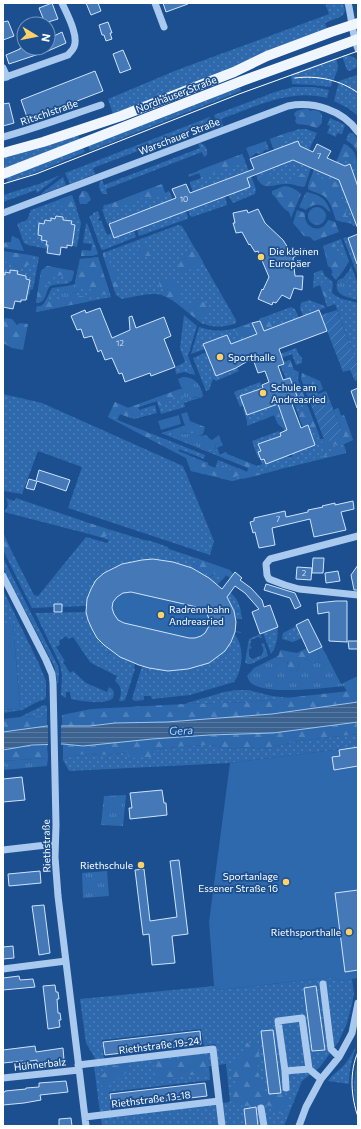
<svg xmlns="http://www.w3.org/2000/svg" width="361" height="1129" font-family="Commissioner,sans-serif">
  <defs>
    <pattern id="grass-dots" width="8" height="8" patternUnits="userSpaceOnUse"><rect width="8" height="8" fill="#2e69ad"/><path d="M2 2h.1M6 6h.1" fill="none" stroke="#4d80b9" stroke-width="1.8" stroke-linecap="round"/></pattern>
    <pattern id="forest-firs" width="22" height="20" patternUnits="userSpaceOnUse"><rect width="22" height="20" fill="#2e69ad"/><path d="M5 1l3.5 6h-7zM16 11l3.5 6h-7z" fill="#4d80b9"/></pattern>
    <pattern id="park-tufts" width="24" height="20" patternUnits="userSpaceOnUse"><rect width="24" height="20" fill="#2e69ad"/><path d="M3 7l-1-3M5 7V3M7 7l1-3M15 17l-1-3M17 17v-4M19 17l1-3" fill="none" stroke="#4d80b9"/></pattern>
    <pattern id="garden-furrows" width="10" height="10" patternUnits="userSpaceOnUse"><rect width="10" height="10" fill="#2e69ad"/><path d="M-1 1l2-2M0 10L10 0M9 11l2-2" fill="none" stroke="#4d80b9"/></pattern>
    <pattern id="water-rules" width="6" height="5" patternUnits="userSpaceOnUse"><rect width="6" height="5" fill="#3c6290"/><path d="M0 2.5h6" fill="none" stroke="#597aa1"/></pattern>
  </defs>
  <rect width="100%" height="100%" fill="#1b4f8f"/>
  <path fill="url(#grass-dots)" d="M325,3H343L345,11L343,15L340,17L325,23L327,29L273,48L222,72L113,114L108,99L177,70L329,14Z
    M344,55C350,55 354,57 358,61V66L354,69L349,71L347,70L342,56Z
    M336,58C341,73 334,73 331,87L313,85L292,84L291,74Z
    M357,75H358V116L348,108L334,101L339,81Z
    M293,87H314L329,90L327,98C290,88 255,107 221,119L223,126L219,127L214,115L275,92Z
    M240,88L241,91L90,151L88,146L226,92Z
    M210,117L215,129L211,130L209,124L93,168L95,174L70,184L65,173Z
    M330,118L345,125L342,134L337,133L336,137L327,133L330,126L327,125Z
    M299,129H306L317,133L309,150L300,146L274,150L270,139Z
    M78,135L80,140L3,169V158Z
    M198,143C205,143 208,149 207,155L204,157L202,152L106,189L107,194H103C99,190 97,183 102,180L104,185L200,148Z
    M344,144C361,151 358,172 358,187L345,166L336,162Z
    M83,148L85,152L35,173L8,182L6,178Z
    M242,154L256,189L255,194L233,203L228,195L250,187L244,172L193,192L190,184V182L201,178L199,173L189,177L188,175Z
    M293,160L311,168L305,186L303,187C298,186 293,184 288,184C274,183 261,194 256,174Z
    M314,169L339,180L354,221L358,220V224L354,226L351,224L336,220C333,212 331,201 324,196C319,193 313,192 308,189V186Z
    M60,175L37,193L36,190L3,202V195L39,184Z
    M63,177L66,185L42,194V193Z
    M162,184L165,193L169,191L173,200L107,224L102,209H104L103,207L104,205L110,204Z
    M72,195L81,223L77,247L72,246L73,238L72,233H74L75,225L71,224L72,221L63,220V217L56,216L55,219L51,218V221L45,220L44,224L39,223L38,235L42,236L41,240L47,241L46,244L51,245L48,249L28,245L24,243L17,224L27,220L31,210Z
    M225,196L227,205L192,217L190,216L188,210Z
    M98,211L100,218L98,219L99,221L101,220L107,235L112,233L114,237L134,230L136,237L103,250L101,249L89,216L93,215V213Z
    M186,211L188,217L187,219L139,236L137,229Z
    M87,223L98,254L92,256H81L82,250L91,251L92,244L83,243L86,224Z
    M178,225L182,226L236,320V323L235,324C207,331 201,323 180,306C175,302 169,297 162,295C150,292 134,297 122,299L116,295L103,255V253Z
    M347,237L358,265V276L343,238Z
    M341,239L349,261L343,271L336,280L331,274L333,273L331,268L328,266L323,246Z
    M30,255L39,257L33,289L30,290V293L28,296V300H26L30,280L26,279V276L17,274L18,272L11,270L10,273L6,272L5,275L3,274V256H6L5,260L11,263H14L16,267C23,265 25,266 31,260L30,259Z
    M98,257L111,297L36,312L37,306H41L44,304L52,288L59,287L64,300L72,293L78,292L75,282L80,259L91,258Z
    M47,266L74,271C71,290 64,281 50,286C45,292 46,303 36,303L41,271Z
    M351,266L358,284V300L347,297L349,291L345,280L343,278L349,271Z
    M322,270L325,276L333,282L332,293C339,300 349,300 358,303V366L335,304L327,307L321,287L319,285L313,288L314,273Z
    M309,300L325,306V308L303,316L300,308L301,303Z
    M291,307L295,309L299,318L264,331L259,319Z
    M184,315L197,326L188,356L195,374V375L184,372L176,374L175,367L185,362L180,348Z
    M252,322L256,334L242,339L243,343L233,350L227,335L204,343L205,349L191,354L199,327C220,334 233,330 252,322Z
    M296,348L299,355H300L302,358V363L296,365L292,354L279,359L278,355Z
    M207,352L216,376L237,368L239,371L216,381L213,379L209,390L206,391L193,358Z
    M290,360L294,370L299,372L298,380L320,439L344,436L334,410L338,408L341,416L344,415L353,440L344,444L346,453L232,481L191,471L186,458L108,417L115,402L128,408L180,389H182L184,396L199,398L184,403L185,407L161,414L157,401L138,407L139,410L155,405L157,413L134,419L120,414L117,420L205,455L204,459L179,449L178,451L208,463V465L215,468L218,460L247,472L248,468L161,433L171,430L173,437L215,449L216,444L221,441L223,445L217,448L220,455L226,452L227,454L257,466L262,464L261,460L264,459L266,464L288,455L289,458L293,456L292,454L315,445L308,425L303,427L292,398L297,396L290,378L286,379L280,365L284,364V362Z
    M260,382L263,388L241,396L244,405L240,407L234,392Z
    M3,394L42,403L183,466L214,541L210,555L68,508L82,467L38,451L22,494L3,491Z
    M278,404L288,433L285,434L283,428L278,424L274,415L247,426V421L243,409L245,408L248,415Z
    M279,431L281,436L258,444L261,451L259,457L258,458L252,441Z
    M6,498L14,501L16,498L89,523L87,525L89,534L4,512C8,507 9,504 6,498Z
    M108,529L144,540L151,541L168,547L169,549L199,559L196,571L192,569L195,563H194L192,568L173,562L174,556L172,562L153,560V553H152V560L132,562L130,556L131,562L122,564L113,568L109,563L112,568L104,573L96,580L91,577V578L96,581L87,599L81,598L87,599L86,606L62,607V604H54V607L32,608L6,556H10L13,554L34,595L38,596L86,537L107,543L109,540L103,538L110,531Z
    M3,558L58,666L59,671L58,685L54,666L3,568Z
    M213,569L220,577H225L217,585L210,579L214,574H213L209,578L204,575L206,573Z
    M3,590L39,664L46,681V697L44,700L39,701L22,710L3,713V710L20,709L13,623H3Z
    M229,591C239,600 240,605 242,619H235L234,612L240,611V610L234,611L225,593Z
    M86,612L88,619L81,620H88L91,629L96,637L91,640L97,637L111,651L107,656L112,652L128,661L126,667L129,662L135,664L134,669H135L125,700L123,701H119C122,693 122,686 115,681L117,676L93,664L90,662L73,637L68,639L66,636L59,641L60,645L56,647L65,661L63,662L70,673L73,671L86,683L107,692L109,687L112,689L114,692L113,698C107,705 80,701 71,699L70,692H66V698L61,695L62,675L60,664L35,613Z
    M296,626L302,638L293,642L282,639L283,633Z
    M277,627C279,635 276,648 271,654L263,633Z
    M234,634C245,645 243,670 234,682L190,695L152,699L151,696H144V700L135,701L132,699L142,666L148,668L147,674H148L149,668L168,671V677H169V671L189,669L191,675L190,669L209,663L212,668L213,667L209,662L225,650L231,653L226,650Z
    M260,634L262,638L258,637L251,640L250,646L252,648L249,649V655L250,658L253,659L262,655C264,651 264,647 261,644L264,643L268,656L251,664H247L245,662L249,639Z
    M237,690H248L272,696L290,698L250,702L184,704L224,692Z
    M44,705L47,706V716L20,717Z
    M358,734V747L230,763L69,771L63,760V758L83,754L109,755L127,752L156,750L175,747L211,745L232,749L247,747L264,749L298,741Z
    M334,977L340,981L352,979L354,994L352,1004L347,1023L339,1041L320,1067L302,1081L284,1126H102L101,1117L230,1102L226,1064L209,1066L210,1080L109,1092L111,1112L100,1113L94,1066L216,1050L215,1044L204,1046L201,1029L102,1040L104,1059L96,1060L86,1043L80,999L214,986L219,990Z
    M356,1047C352,1059 349,1071 349,1084L328,1081C332,1074 340,1070 345,1064C349,1059 352,1053 356,1047Z
    M358,1060V1112C352,1095 353,1076 358,1060Z"/>
  <path fill="url(#forest-firs)" d="M308,109L310,111L313,110L319,111L322,115V123L317,128L307,125L297,124L295,121L296,118L294,114C297,109 303,109 308,109Z
    M289,132L292,136L290,137L291,140L287,141L286,140L283,143H278V147L273,148L270,139Z
    M349,133H353L358,139V153L353,145L346,140Z
    M266,141L269,150H265L261,154L256,153L250,158L246,148Z
    M344,144C353,148 359,156 353,164L349,162H347L344,160L340,157V153Z
    M242,154L245,160V165L243,166L241,164L238,165L237,164L235,166L232,165V167L227,168L221,173L217,175L216,173L214,172L207,177L202,175L197,171Z
    M268,173H270L271,181L268,185H263L257,179L258,177L264,176Z
    M300,174H302L308,177L303,187L292,183L295,176H298Z
    M314,176L317,178L319,177H321L324,181H327L329,179H331L334,180L335,182L338,183L339,188L340,190L339,193L342,195C342,200 341,206 346,209V216H348V220C344,223 340,221 336,220C334,213 332,204 326,198C323,194 319,194 316,190L312,191L308,189V186L311,177Z
    M162,184L165,193L162,198L158,197L157,196L155,198L151,197L149,199L145,198L144,199L141,198L139,201L134,200L131,203L126,202L123,208H121L120,210H113L110,206V204Z
    M284,186C290,186 297,190 301,194L291,218L289,212C281,208 278,199 272,194V191Z
    M82,191H85L88,193L91,200L88,202L87,204H80C77,194 80,198 82,191Z
    M307,192C322,196 325,198 331,212C327,211 327,209 324,207C318,203 311,205 306,210L299,207L305,194Z
    M72,195L77,209H73L72,208H68L67,205L63,207L58,204V200Z
    M297,210L305,213C303,229 322,235 328,220L335,222L339,232L314,241L310,237L304,236L293,223Z
    M12,236L19,239L24,251L3,248V244L6,242H11V240Z
    M142,242L155,254L152,256H145L139,254C138,248 136,246 142,242Z
    M331,243L335,244L336,251L339,252L340,256L346,257L349,261L343,271H340L337,277H334L331,274L333,273L331,268L328,266L326,255V253L323,246Z
    M95,246L98,254L92,256H81L82,250L91,251L92,247Z
    M192,249L197,251L203,262L183,274L179,271L180,268L178,265L179,263L178,259L185,256L186,253L190,251Z
    M3,251L30,255V259L31,260V265H27L25,267L20,266L18,267H16L14,263L10,264L5,262V256H3Z
    M106,252L105,254L106,257H109C110,261 110,262 108,265L111,267H114L116,269L115,276L118,278L117,282L119,284V287L114,289L103,255V253Z
    M98,257L109,291L108,294L105,295L104,294L101,295H99L97,296L96,295H91L90,291L91,288L90,287L88,288V290L84,292L83,291L82,287L78,288L76,285L75,282L80,259L91,258Z
    M47,266L74,271L72,281C68,281 63,279 62,275L54,276L53,282L51,284L48,283L45,286L47,291C45,297 44,303 36,303L41,271Z
    M167,279C172,281 174,286 179,287L180,291L179,293L181,295L179,300L174,301L162,295L161,293L164,291V290L160,288L159,282L163,280L165,281Z
    M328,279L332,285L329,290L328,297H326L324,296C321,289 318,282 328,279Z
    M77,295L85,297L89,296L90,299L87,300L86,302L36,312L37,306H41L47,301L51,302L55,299L58,300L61,298H63V300H65L67,301L68,299L71,298L72,296L74,297Z
    M196,301L204,302L206,305L207,306C207,311 209,314 204,318L205,320L204,324L201,323L184,309V305Z
    M269,316L270,318V322L273,323L275,324L274,326L263,330L259,319Z
    M6,318L12,319L17,325L20,323L28,324L23,350L12,348L3,343V319Z
    M252,322L256,332L255,334L244,337L237,335L235,329L244,325L245,326Z
    M290,360L294,370L297,371L296,376H295L293,373H292L291,376H289L287,373L285,374L283,371V367L282,366V364H284V362Z
    M302,373L320,381L323,389L318,392L316,387L311,389L309,384L304,386L301,379Z
    M296,378L298,379V383L300,384L306,402H305L302,401L300,404C298,401 296,401 295,397L297,396V392L296,389V384L293,383V381Z
    M180,389H182L184,396H180L178,398L172,397L169,403H164L162,406L158,404L157,401L138,407L139,411L140,413L137,417L136,416L134,418L130,414H129L128,417L120,414L118,418L114,414L112,416L113,418L148,433L149,434H151L157,436V440H160V439L161,438L168,440V446L171,444L175,448L178,447L185,450L186,452L179,449L178,451L189,455V458L190,457L199,461L198,469L201,468L203,466L202,464L205,462L208,463V465L215,468L217,467L219,465H221L222,466H224V469L228,471L233,468L236,470L239,468L247,472L250,469H254L255,468L256,469V472L258,474L262,472L263,471H267L272,469L278,470L243,479L239,476H236V478H238L237,480L232,481L224,479L223,478C218,477 213,475 208,474L206,473H202L200,471H197V472L191,471L186,458L108,417L115,402L128,408Z
    M272,407H277L278,408V411L283,424V426L282,427L278,424L274,415L263,420C261,413 267,410 272,407Z
    M305,407H308L320,437L316,438L314,437L315,432L312,431L311,427H308L307,425H302L299,417L300,415L299,410L301,408L303,409Z
    M338,408L341,416L344,415L353,440L344,444V446H343L340,443L338,446L334,444L324,448L323,445L322,444V442L324,439L330,441L344,436L334,410Z
    M187,412L190,421L205,427L203,434L199,436C191,431 189,435 182,433L180,427L185,426L181,414Z
    M345,447L346,453L292,466L293,464C300,464 309,461 315,458V455L317,454L323,457L325,455L328,456L329,455V454L337,451V449L339,448L341,449Z
    M226,452L227,454L254,465L249,468L239,464L237,461L234,462L222,457L223,453Z
    M89,523L108,529L110,531L109,534L103,538L89,534V531L87,530V525Z
    M3,532L13,554L10,556H6L3,550Z
    M199,559L230,570L233,574L230,578L226,575L225,577H220L217,575V573L214,572L213,569L210,572L206,573L204,575L196,571Z
    M307,648L310,653L316,650L318,654L319,661L317,663L311,662L307,659L298,664L299,667L296,671H292L288,670L287,667L288,662L279,659L276,657L279,655L280,650L297,653Z
    M358,690V702L272,714L167,722L115,723L90,726H62V715L91,709L184,704L250,702Z
    M47,716V726L3,732V719L20,717Z
    M358,722V734L298,741L264,749L247,747L232,749L211,745L175,747L156,750L152,757L129,758L127,752L109,755L83,754L63,758V744L83,746L152,739L209,735L273,733Z
    M47,744L48,758L3,761V750L32,745Z
    M246,1043L256,1044C260,1054 262,1060 256,1070L261,1079L266,1097L285,1094L289,1104L285,1112L276,1114L274,1107C258,1102 248,1109 233,1104C234,1096 231,1088 237,1081C231,1076 230,1070 232,1062C244,1057 244,1055 246,1043Z
    M189,1057H203L207,1059L206,1075C191,1073 178,1077 163,1082L155,1077L154,1064L165,1060Z
    M131,1063L125,1074L110,1084L107,1093C101,1089 101,1083 101,1076L106,1071L108,1067Z"/>
  <path fill="url(#park-tufts)" d="M308 216a9 9 0 1 1 18 0a9 9 0 1 1-18 0Z
    M343,278C349,283 351,290 347,297C339,295 334,289 338,280Z
    M76,284L78,292L72,293L71,298L63,300L59,287L67,286Z
    M183,377C193,376 202,385 203,396L201,398L192,397L183,401L182,396L184,395L178,379Z
    M180,427L182,433L184,434L190,433H194L199,436L206,435L210,439L212,440L219,435L221,441L216,444L214,450H208L173,437L171,430Z
    M322,647L341,684L358,676V690L347,692L344,686C325,688 263,696 250,682C249,681 248,678 247,676L254,668L276,657L279,659L287,660C288,663 287,667 288,670L292,671H296L299,667L298,664L301,662V659L304,660L307,659L311,662L317,663L319,661L318,654L316,650Z
    M48,758L47,766L3,770V761Z
    M126,795L123,826L101,825L104,796Z
    M107,871L109,896L83,898L82,873Z"/>
  <path fill="url(#garden-furrows)" d="M337,310L358,366V380L355,381L350,370L343,372L321,315Z
    M315,389L318,394L326,391L344,436L330,441L324,439L306,392Z"/>
  <path fill="#2e69ad" d="M179,415L181,424L161,430L158,421Z
    M152,553H153V560L172,562L174,556L173,562L191,568L195,562V563L193,569L209,578L214,574L210,579L225,594L234,611L240,610L241,611L234,612L236,622L235,631L241,632V633L235,632L226,650L231,653L230,654L225,650L210,662L213,667L212,668L209,663L190,669L192,675H191L189,669L170,671L169,677H168V671L149,668L148,674H147L148,668L129,662L126,668L125,667L128,661L112,652L107,656L111,651L97,638L91,641V640L96,636L91,629L88,620H81L87,619L86,609L87,600L81,598V597L87,598L91,589L96,581L90,578L91,577L96,580L104,573L112,568L108,563H109L113,568L131,562L129,556L130,555L132,562L152,559Z
    M3,623H13L20,709L3,710Z
    M358,747V978L340,981L334,977L219,990L214,986L209,922L230,763Z"/>
  <path fill="url(#water-rules)" stroke="#9cc4f0" d="M358,702V722L273,733L209,735L152,739L83,746L63,744L32,745L3,750V732L47,726H90L115,723L167,722L272,714Z"/>
  <path fill="#1b4f8f" d="M48,724H61V746H48Z"/>
  <path fill="#4478b7" stroke="#cfe3fa" fill-rule="evenodd" d="M52,3L58,19L45,23L39,8Z
    M86,3H98L101,11L91,15Z
    M163,3H188V4L166,12Z
    M8,21L14,36L3,40V22Z
    M108,22L112,33H110L112,39L106,41L104,35H102L99,25Z
    M62,32L66,43L48,51L9,64L6,55L20,49V48H48V39Z
    M123,50L131,69L120,73L113,54Z
    M95,71L103,91L28,120L21,100Z
    M9,103L14,123L3,126V104Z
    M298,141L300,146L313,152L317,144L331,151L327,158L345,166L350,164L358,187V229L339,180L293,160L247,178L250,187L114,238L109,224L176,198L172,189L186,184L190,193L254,169L250,159Z
    M258,209L265,223L283,240L290,251L305,249L293,258L295,276H303L302,290L294,288L290,299L282,295L276,303L273,302L272,305L258,299L262,289L263,290L269,277L258,251L255,252L250,244L249,245L242,232L236,233L233,223H235L233,213L247,210L248,213Z
    M56,216L63,217V220L72,221L71,224L75,225L72,246L67,245V248L61,247L60,255L47,253L48,245H46L47,241L41,240L42,236L38,235L39,223L44,224L45,220L51,221V218L55,219Z
    M358,234V264H357L348,238Z
    M10,270L18,271L17,274L26,276V279L30,280L26,300H21V302L15,301L13,309L3,307V274L5,275V272L10,273Z
    M100,308L112,338L130,330L129,317L132,316L136,328L164,317L171,336L164,339L175,367L151,376L150,373L125,382L122,373L119,374L112,358L105,360L101,350L98,352L92,336L84,338L81,329L77,330L71,316L85,310L86,313Z
    M319,310L327,331L279,349L284,364L278,366L283,380L290,378L297,396L290,399L301,428L308,425L315,445L266,464L264,459L261,460L258,452L261,451L258,444L281,436L280,433L287,430L278,404L247,415L240,396L263,388L262,385L269,382L265,371L258,373L253,359L246,362L236,368L216,376L203,344L227,335L231,344L257,334L252,323L260,321L264,331Z
    M358,388V408H357L351,391Z
    M39,470L70,480L66,491L37,481L34,490L26,488L29,479L36,481Z
    M353,501L354,509L341,512L346,530L314,537L310,519L272,528L275,545L259,548L255,532L253,533L250,522L254,521V518L285,511L286,517L308,512V510L323,507L322,506L335,503V505Z
    M313,558H324L323,573H312Z
    M153,559L173,562L192,568L209,578L222,589L235,572L242,578L240,580L251,588L262,600L264,607L270,605L278,627L260,634L252,612L259,609L245,593L235,586L227,597L234,611L236,622L235,632L231,642L225,651L209,663L188,669L168,671L149,668L139,665L120,657L104,645L97,638L92,629L88,620L86,612L87,599L91,589L96,580L104,573L122,564L142,560ZM131,592L197,607L207,614L209,619V626L205,633L201,636L195,638H189L124,623L118,620L114,614L112,608L113,602L117,597L123,593Z
    M358,565V590H354L351,575Z
    M297,567L312,568L311,580L296,579Z
    M338,571L340,581L326,583L325,573Z
    M266,584L295,593L301,606L295,609L290,598L264,590Z
    M336,601H347V642L329,641V612L318,614L317,603Z
    M54,604H62V612H54Z
    M308,619L322,647L309,653L296,625Z
    M348,641H358V649H349Z
    M358,747V766L334,770L332,757L340,756L339,750Z
    M22,777L25,800L3,802V779Z
    M162,790L164,803H166L167,815L130,819L129,808H132L130,793Z
    M179,860L188,934L172,936L175,963L152,965L149,934L143,935L135,870L144,869L150,921L177,917L170,861Z
    M40,871L41,883L9,886L8,874Z
    M358,890V970L345,972L335,893Z
    M44,905L50,953L39,955L32,906Z
    M13,946L14,958L3,959V947Z
    M19,976L20,980L33,979L35,987L3,990V978Z
    M55,985L56,992H58L59,999H57L58,1013H60L61,1020H59L60,1027L48,1029L43,986Z
    M316,986L325,1050L312,1051L304,988Z
    M273,1030L281,1093L269,1094L261,1031Z
    M200,1031L201,1044L105,1055L103,1042Z
    M35,1046L36,1052L63,1048L64,1060L37,1063V1060L23,1062V1061L3,1063V1050Z
    M66,1081L68,1092L40,1095L41,1100L24,1103L3,1105V1092H5V1091L26,1089V1088L39,1087V1083Z
    M205,1083L207,1096L112,1107L110,1094Z
    M256,1107L258,1126H246L244,1109Z
    M71,1118L72,1126H59V1119Z"/>
  <g fill="none" stroke-linecap="round" stroke-linejoin="round">
    <path stroke="#a9c9ee" stroke-width="7" d="M155,3L164,27
      M348,3C352,18 352,35 358,49
      M3,68L7,77
      M3,78L68,55C70,52 73,50 74,47C79,36 67,14 62,3
      M3,137C36,128 68,116 101,105
      M3,213L288,106C313,101 343,110 358,132
      M358,536L270,559L266,564L267,575L269,579L285,585L299,589L358,595
      M3,576L46,660L52,674L53,683L56,825L55,857L58,896L86,1126
      M3,850L55,844
      M3,969L66,961
      M323,984L331,1049L339,1057
      M78,1065L213,1049L222,1126
      M309,1069L302,1018L278,1021L285,1071L309,1069L321,1079
      M285,1071L286,1088
      M3,1078L79,1070
      M261,1108L264,1126
      M85,1117L219,1101
      M299,1126L306,1107L321,1079L339,1057L352,1033L358,1003"/>
    <path stroke="#f0f6ff" stroke-width="10" d="M3,153L43,142L121,116L234,72L267,56L331,32L358,23
      M3,174L242,81L358,39"/>
    <path stroke="#fff" stroke-width="1" d="M295,78C317,75 341,80 358,93
      M3,184L36,174L239,94L358,51
      M358,1052C349,1072 351,1097 358,1117"/>
  </g>
  <g fill="#ffd166" stroke="#1b4f8f" stroke-width="1.5">
    <circle cx="261" cy="257" r="4"/>
    <circle cx="220" cy="357" r="4"/>
    <circle cx="263" cy="393" r="4"/>
    <circle cx="161" cy="615" r="4"/>
    <circle cx="141" cy="865" r="4"/>
    <circle cx="286" cy="882" r="4"/>
    <circle cx="349" cy="932" r="4"/>
  </g>
  <g text-anchor="middle" dominant-baseline="central" stroke-width="3.5" stroke-linejoin="round" paint-order="stroke">
    <g font-size="8" fill="#d0dded">
      <text x="319" y="156">7</text>
      <text x="184" y="199">10</text>
      <text x="120" y="343">12</text>
      <text x="278" y="519">7</text>
      <text x="304" y="573">2</text>
    </g>
    <g font-size="10" fill="#fff" stroke="#1b4f8f">
      <text transform="translate(176 94) rotate(-21)">Nordhäuser Straße</text>
      <text transform="translate(49 112) rotate(-19)">Ritschlstraße</text>
      <text transform="translate(179 136) rotate(-21)">Warschauer Straße</text>
      <text transform="translate(46 846) rotate(-91)">Riethstraße</text>
      <text transform="translate(159 1045) rotate(-7)">Riethstraße 19-24</text>
      <text transform="translate(40 1064) rotate(-6)">Hühnerbalz</text>
      <text transform="translate(151 1099) rotate(-7)">Riethstraße 13-18</text>
    </g>
    <g font-size="10" fill="#fff" stroke="#1b4f8f" text-anchor="start">
      <text x="269" y="251">Die kleinen<tspan x="269" dy="12">Europäer</tspan></text>
      <text x="228" y="357">Sporthalle</text>
      <text x="271" y="387">Schule am<tspan x="271" dy="12">Andreasried</tspan></text>
      <text x="169" y="609">Radrennbahn<tspan x="169" dy="12">Andreasried</tspan></text>
      <text x="133" y="865" text-anchor="end">Riethschule</text>
      <text x="278" y="876" text-anchor="end">Sportanlage<tspan x="278" dy="12">Essener Straße 16</tspan></text>
      <text x="341" y="932" text-anchor="end">Riethsporthalle</text>
    </g>
    <g font-size="11" font-style="italic" fill="#b5d3f5" stroke="#1b4f8f">
      <text transform="translate(181 730) rotate(-3)">Gera</text>
    </g>
  </g>
  <rect width="361" height="1129" fill="none" stroke="#ffffff" stroke-width="8"/>
  <g transform="translate(36 36) rotate(100)"><circle r="19" fill="#1b4f8f" stroke="#7695bc"/>
  <path d="M0-3L7 15L0 10L-7 15Z" fill="#ffd166"/>
  <text y="-6" font-size="11" font-weight="bold" text-anchor="middle" fill="#ffffff">N</text>
  </g>
</svg>
